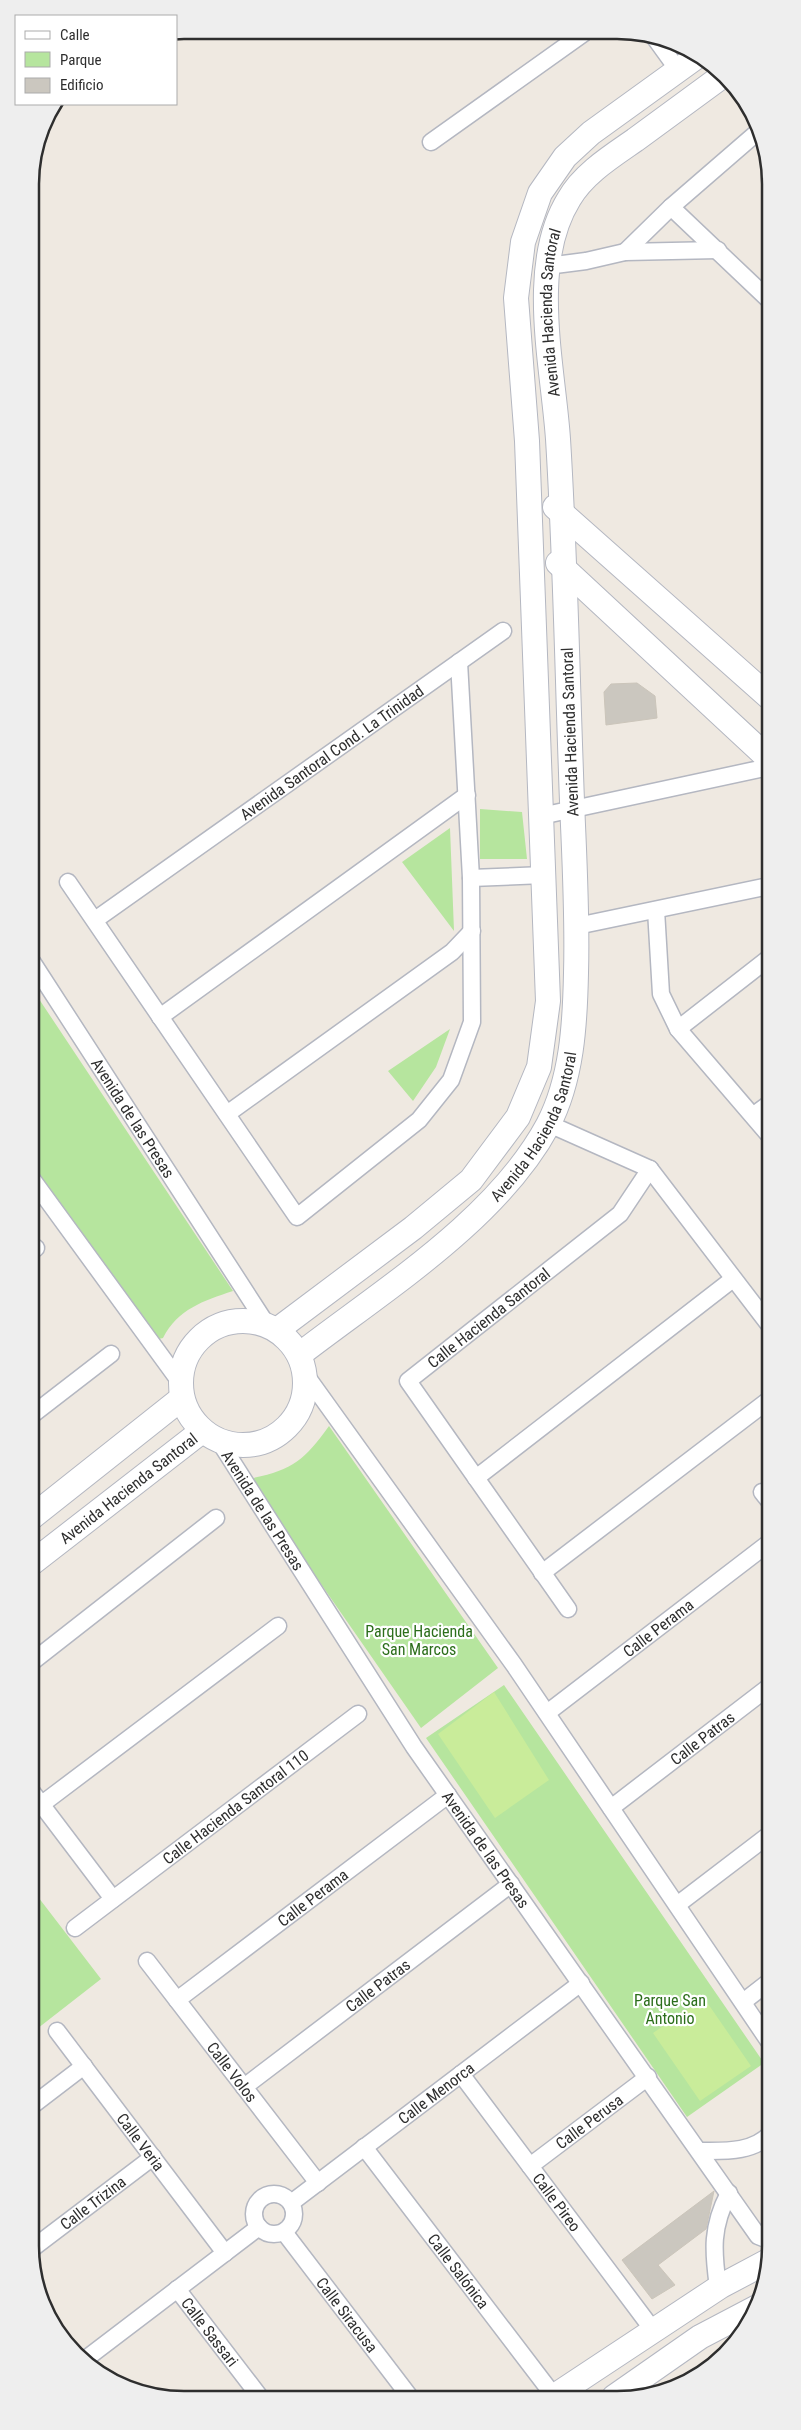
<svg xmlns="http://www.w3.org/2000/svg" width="801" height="2430" font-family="'Roboto Condensed',sans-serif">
  <rect width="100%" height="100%" fill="#efe9e1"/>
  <path fill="#b6e59e" d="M480,809L522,812L527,859H480Z
    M450,828L454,931L402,862Z
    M31,987L233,1291C203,1301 178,1309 163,1338L154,1340L32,1164Z
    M450,1029L436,1067L413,1101L388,1071Z
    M329,1426L498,1668L421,1728L248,1479C291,1471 304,1461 329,1426Z
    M504,1685L764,2063L687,2117L426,1738Z
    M32,1889L101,1979L33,2032Z"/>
  <path fill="#c9ec9a" d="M494,1692L549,1780L495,1818L438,1734Z
    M704,1998L751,2066L700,2101L653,2033Z"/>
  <path fill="#cbc7bf" stroke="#cbc5ba" d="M637,683L655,696L657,718L606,725L604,692L611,684Z
    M714,2191L706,2229L658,2265L675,2285L652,2299L622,2260Z"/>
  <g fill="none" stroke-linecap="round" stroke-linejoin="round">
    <defs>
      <g id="street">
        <path d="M652,34L678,70"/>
        <path d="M431,142L584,33"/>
        <path d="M671,207L768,299"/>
        <path d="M625,252L671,207L760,130"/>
        <path d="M547,266L586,261L625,252L718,250"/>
        <path d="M541,816L769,767"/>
        <path d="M471,878L544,875"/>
        <path d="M68,882L297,1217L419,1120L451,1080L472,1022L471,878L459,662"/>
        <path d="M656,910L661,994L678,1029L769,1135"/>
        <path id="s1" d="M95,920L503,631"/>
        <path d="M577,926L769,886"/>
        <path id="s2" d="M31,960L267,1325"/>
        <path d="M160,1017L467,795"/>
        <path d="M678,1029L769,958"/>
        <path d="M227,1114L452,952L472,931"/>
        <path d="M754,1115L769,1104"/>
        <path d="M549,1124L650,1169L770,1326"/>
        <path d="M32,1179L180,1382"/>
        <path d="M32,1251L36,1248"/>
        <path d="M305,1374L514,1665L770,2043"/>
        <path d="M32,1415L111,1354"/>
        <path id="s3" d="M219,1441L414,1747L758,2236L771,2241"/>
        <path d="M476,1478L733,1279"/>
        <path d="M762,1492L770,1502"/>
        <path d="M542,1573L770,1399"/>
        <path id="s4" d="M568,1609L408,1381L620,1214L650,1169"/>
        <path d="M32,1662L216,1518"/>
        <path id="s5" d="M547,1713L770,1542"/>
        <path d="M32,1792L113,1899"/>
        <path d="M42,1804L278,1626"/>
        <path id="s6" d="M611,1808L770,1686"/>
        <path d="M677,1905L770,1834"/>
        <path id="s7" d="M75,1928L358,1714"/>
        <path id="s8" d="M147,1961L318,2183"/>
        <path id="s9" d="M177,2000L448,1795"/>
        <path d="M743,2002L770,1981"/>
        <path id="s10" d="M57,2031L225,2253"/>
        <path id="s11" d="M461,2074L653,2330"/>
        <path id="s12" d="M244,2087L511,1884"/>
        <path d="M33,2105L84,2066"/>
        <path id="s13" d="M364,2147L554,2396"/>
        <path d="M700,2151C724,2151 753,2153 771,2133"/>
        <path id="s14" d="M530,2166L648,2077"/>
        <circle cx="274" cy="2214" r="20"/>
        <path id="s15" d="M291,2203L581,1983"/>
        <path id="s16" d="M284,2232L410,2397"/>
        <path id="s17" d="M33,2248L153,2157"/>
        <path d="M718,2287C713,2251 711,2227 729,2193"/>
        <path id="s18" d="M177,2289L260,2397"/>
        <path d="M83,2361L259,2227"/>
        <path d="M637,2381L648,2397"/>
      </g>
      <g id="secondary">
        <path d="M555,507L769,697"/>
        <path d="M558,563L769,759"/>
        <circle cx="243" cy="1383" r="62"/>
        <path d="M277,1330L413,1228L471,1180L518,1117L539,1067L548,1001L527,441L516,298L523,242L540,193L565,157L591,133L699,55"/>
        <path id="s19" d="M299,1355C383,1290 497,1220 548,1125C572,1079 575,1024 576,973C578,906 573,840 571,773C567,662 565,550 558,439C553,366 528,265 569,199C583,174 612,156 635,140C665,118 695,96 725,74"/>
        <path d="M32,1517L182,1398"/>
        <path id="s20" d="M32,1563L202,1431"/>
        <path d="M553,2397L721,2286L770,2260"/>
        <path d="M614,2397L700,2337L759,2306"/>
      </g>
    </defs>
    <use href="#street" stroke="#b4b7c1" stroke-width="19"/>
    <use href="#secondary" stroke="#b4b7c1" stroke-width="26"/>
    <use href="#street" stroke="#fff" stroke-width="16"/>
    <use href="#secondary" stroke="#fff" stroke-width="24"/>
  </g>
  <g text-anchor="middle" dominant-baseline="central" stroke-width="4.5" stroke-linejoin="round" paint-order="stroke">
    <g font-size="16" fill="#2e2e2e" stroke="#fff">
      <text stroke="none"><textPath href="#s19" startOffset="1159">Avenida Hacienda Santoral</textPath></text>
      <text transform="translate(570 732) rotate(-92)">Avenida Hacienda Santoral</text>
      <text stroke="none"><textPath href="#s1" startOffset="290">Avenida Santoral Cond. La Trinidad</textPath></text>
      <text stroke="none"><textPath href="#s2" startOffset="188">Avenida de las Presas</textPath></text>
      <text stroke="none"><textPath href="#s19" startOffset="334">Avenida Hacienda Santoral</textPath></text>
      <text stroke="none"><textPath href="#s4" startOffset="381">Calle Hacienda Santoral</textPath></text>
      <text stroke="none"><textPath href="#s20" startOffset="122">Avenida Hacienda Santoral</textPath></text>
      <text stroke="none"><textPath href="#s3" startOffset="82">Avenida de las Presas</textPath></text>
      <text stroke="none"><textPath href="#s5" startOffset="140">Calle Perama</textPath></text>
      <text stroke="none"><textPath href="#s6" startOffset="115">Calle Patras</textPath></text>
      <text stroke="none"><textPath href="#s7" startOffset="201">Calle Hacienda Santoral 110</textPath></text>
      <text stroke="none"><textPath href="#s3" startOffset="488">Avenida de las Presas</textPath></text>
      <text stroke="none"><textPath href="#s9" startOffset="170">Calle Perama</textPath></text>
      <text stroke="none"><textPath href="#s12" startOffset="168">Calle Patras</textPath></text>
      <text stroke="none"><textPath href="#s8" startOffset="140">Calle Volos</textPath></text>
      <text stroke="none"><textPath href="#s15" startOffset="182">Calle Menorca</textPath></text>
      <text stroke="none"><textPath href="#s14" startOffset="74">Calle Perusa</textPath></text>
      <text stroke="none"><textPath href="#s10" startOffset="139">Calle Veria</textPath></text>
      <text stroke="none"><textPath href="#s17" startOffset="75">Calle Trizina</textPath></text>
      <text stroke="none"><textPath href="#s11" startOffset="160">Calle Pireo</textPath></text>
      <text stroke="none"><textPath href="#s13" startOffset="156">Calle Salónica</textPath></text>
      <text stroke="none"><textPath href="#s16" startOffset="104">Calle Siracusa</textPath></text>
      <text stroke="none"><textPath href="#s18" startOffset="54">Calle Sassari</textPath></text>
    </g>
    <g font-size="16" fill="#2c6e1b" stroke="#fff">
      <text x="419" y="1631">Parque Hacienda<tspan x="419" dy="18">San Marcos</tspan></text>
      <text x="670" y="2000">Parque San<tspan x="670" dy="18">Antonio</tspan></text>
    </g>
  </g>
  <path d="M0 0H801V2430H0ZM184 39H617A145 145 0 0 1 762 184V2246A145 145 0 0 1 617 2391H184A145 145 0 0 1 39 2246V184A145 145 0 0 1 184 39Z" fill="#eee" fill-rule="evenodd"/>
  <path fill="none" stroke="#2e2e2e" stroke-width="2.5" d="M184 39H617A145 145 0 0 1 762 184V2246A145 145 0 0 1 617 2391H184A145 145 0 0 1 39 2246V184A145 145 0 0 1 184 39Z"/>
  <rect x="15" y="15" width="162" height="90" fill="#ffffff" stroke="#ababab"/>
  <rect x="25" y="31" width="25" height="8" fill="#ffffff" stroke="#ababab"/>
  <text x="60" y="40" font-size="15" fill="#2e2e2e">Calle</text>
  <rect x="25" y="52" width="25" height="15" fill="#b6e59e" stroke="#ababab"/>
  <text x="60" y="65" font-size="15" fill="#2e2e2e">Parque</text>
  <rect x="25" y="78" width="25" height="15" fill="#cbc7bf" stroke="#ababab"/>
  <text x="60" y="90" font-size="15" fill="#2e2e2e">Edificio</text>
</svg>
